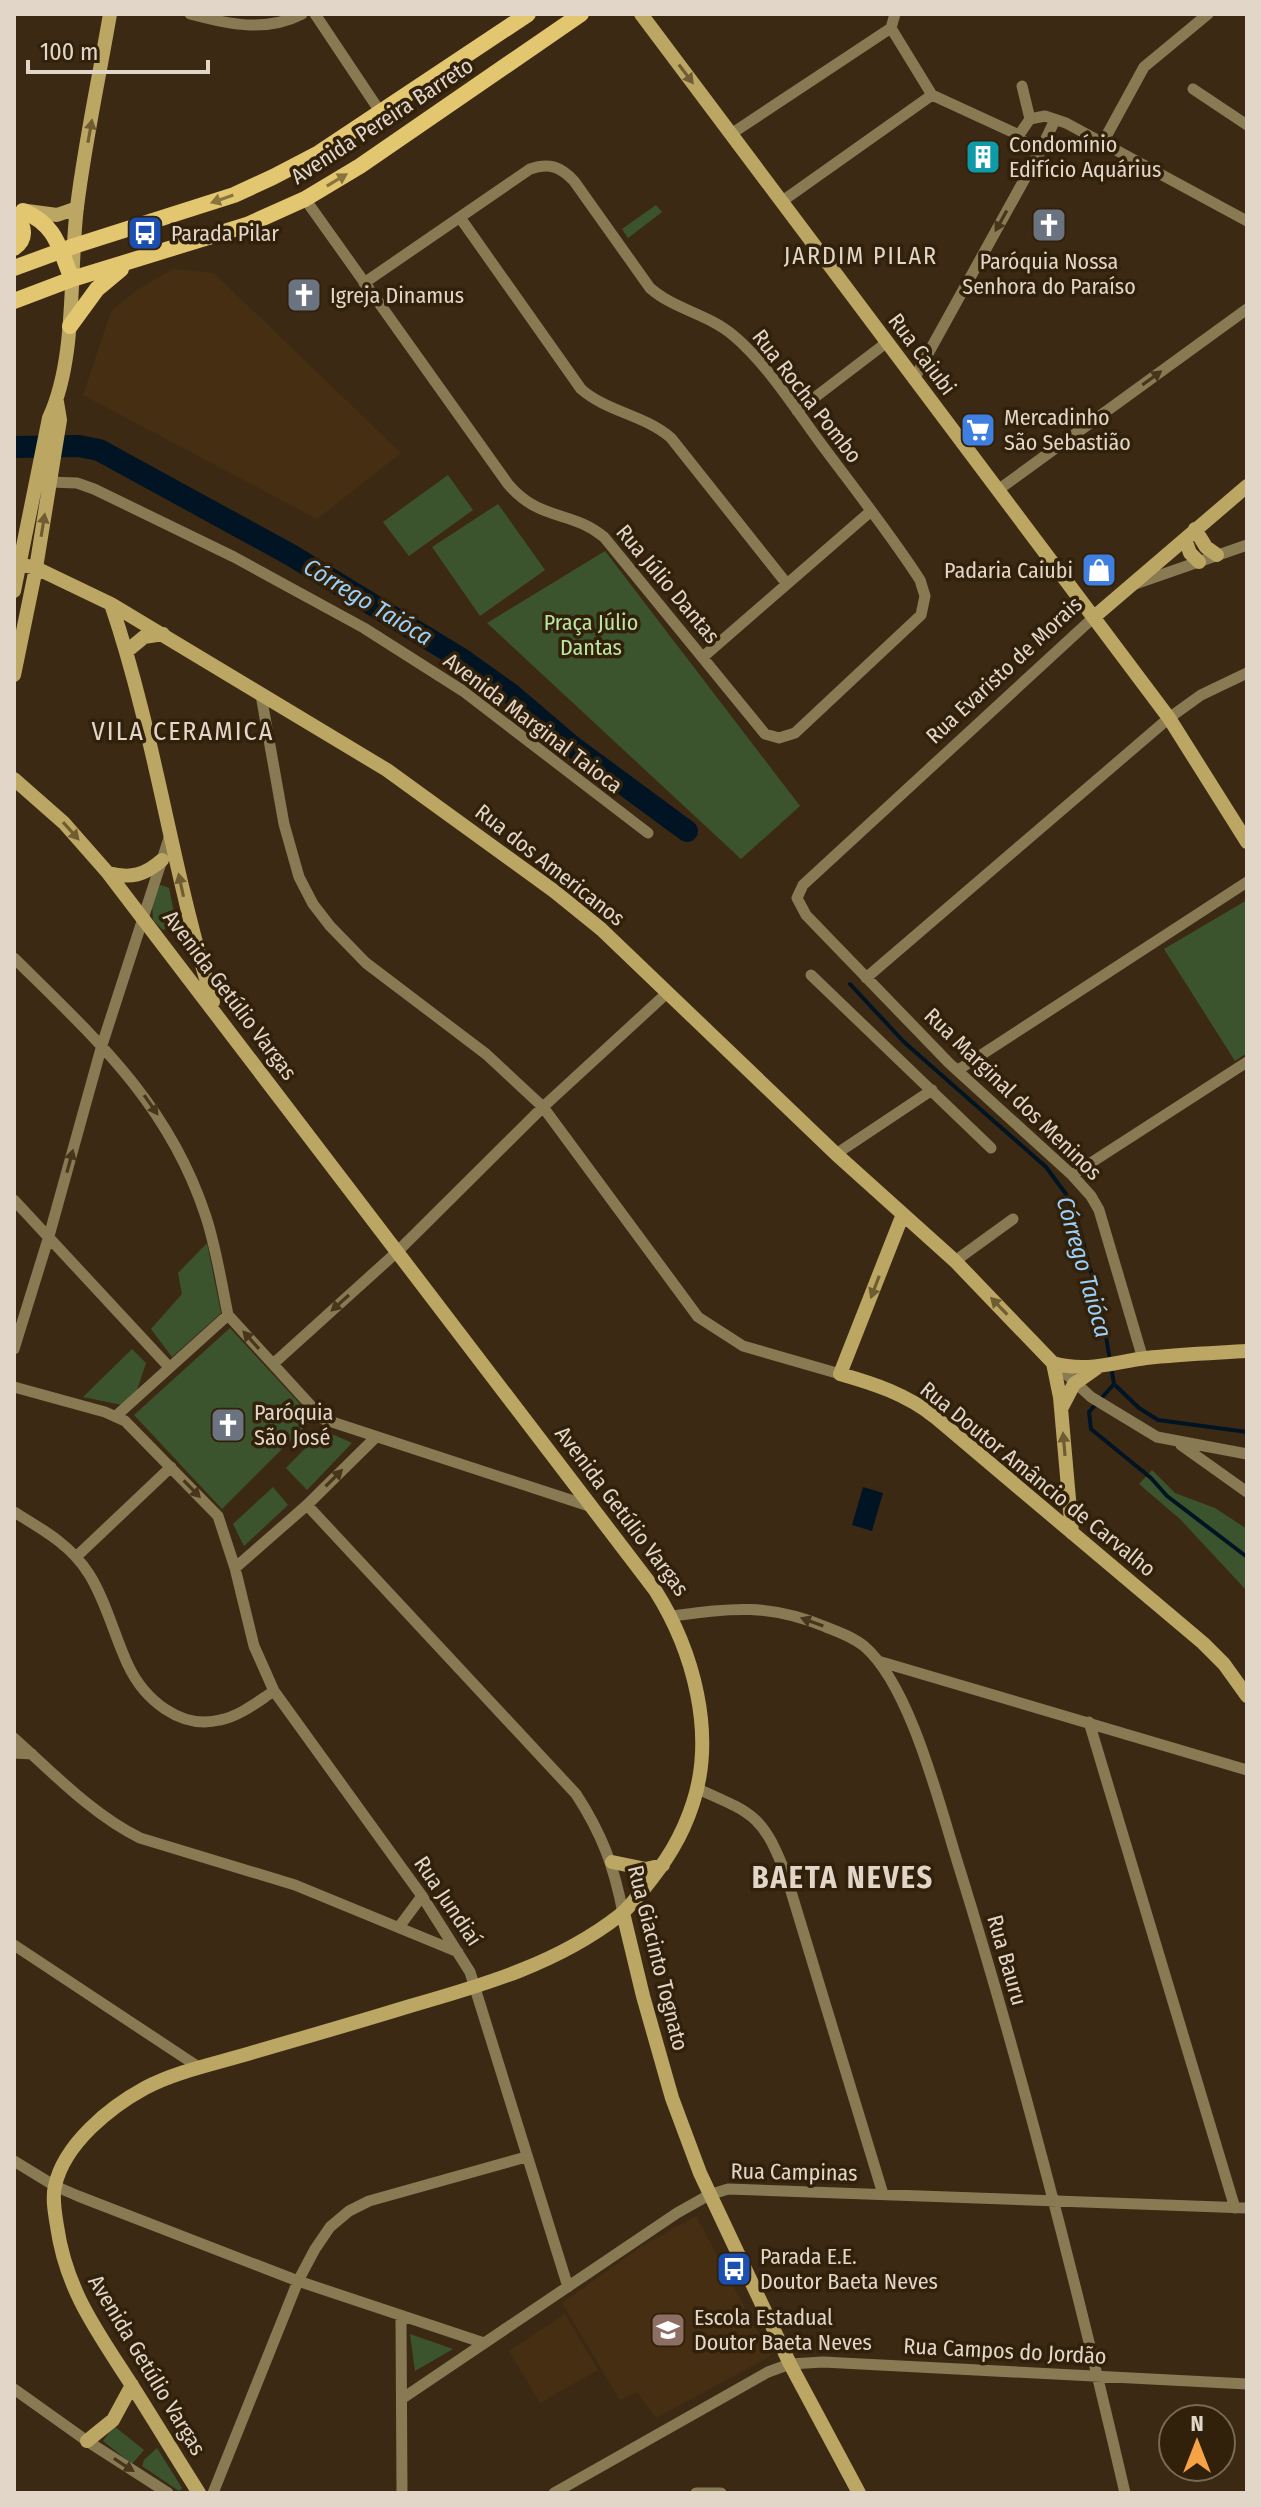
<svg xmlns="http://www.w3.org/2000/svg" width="1261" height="2507" font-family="'Fira Sans Condensed',sans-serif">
  <rect width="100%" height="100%" fill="#3c2914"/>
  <path fill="#452e12" d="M173,269L214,273L401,453L317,519L83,395L111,311L137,290Z
    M696,2216L771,2356L656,2418L637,2392L620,2400L562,2303L642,2246Z
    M565,2314L598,2370L540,2403L509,2351Z"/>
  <path fill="#3c542d" d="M656,205L662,212L628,238L622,229Z
    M448,475L473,510L409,556L383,522Z
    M498,504L545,570L480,616L432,547Z
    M605,551L800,806L741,859L487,623Z
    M161,885L169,888L176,922L163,930L153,920L152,902L157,887Z
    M1247,900V1053L1235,1061L1164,949Z
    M207,1243L221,1313L172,1357L151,1329L182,1294L178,1273Z
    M230,1328L313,1418L222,1509L134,1415Z
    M132,1349L146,1363L137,1390L122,1405L83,1397Z
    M323,1430L352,1443L307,1490L286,1468Z
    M1152,1470L1175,1493L1215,1508L1247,1529V1591L1180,1519L1139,1484Z
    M273,1487L288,1505L244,1546L233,1524Z
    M410,2334L453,2349L415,2371Z
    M114,2426L144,2450L132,2464L103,2441Z
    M157,2448L182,2488L179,2491L142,2466L144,2460Z"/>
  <path fill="#001423" d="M863,1487L883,1493L872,1531L852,1525Z"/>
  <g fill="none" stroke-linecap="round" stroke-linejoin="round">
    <path stroke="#001423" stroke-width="4" d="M850,984L904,1042L1046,1167L1066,1194L1077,1219L1102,1313L1114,1384
      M1114,1384L1089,1412L1091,1429L1151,1478L1167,1496L1247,1557
      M1115,1385L1139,1408L1158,1420L1247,1432"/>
    <path stroke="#001423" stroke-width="22" d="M14,447L79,446L99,450L291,555L463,660L512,695L573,747L687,831"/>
    <path stroke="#887a52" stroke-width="11" d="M190,14C228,24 265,33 302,14
      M315,14L381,113
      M895,14L891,28L932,95L1019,135L1025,144L1039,153
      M1022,86L1030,119
      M1193,89L1247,125
      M731,134L891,28
      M1019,135L1030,119L1045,116L1066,123L1247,221
      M1103,142L1144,67L1208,14
      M305,199L508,484C540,522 572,510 604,537L765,734L779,738L795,733L921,615L925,596L920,580C889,532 853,487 819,441C795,408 765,362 734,336C709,314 675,310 650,288L574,181C561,167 549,162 530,169L364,283
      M781,202L932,95
      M461,219L581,389C607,412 645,415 671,438L787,584
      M914,379L1039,153L1055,120
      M797,411L886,343
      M50,482L77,483L94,489L234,557L364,628L463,691L648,833
      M998,490L1247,309
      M1135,584L1247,545
      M1094,617L803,885L797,898L806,915L949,1063L1072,1175L1091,1196L1099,1210L1143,1359
      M703,657L871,511
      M261,695L284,824L299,877L313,904L330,926L366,963L486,1054L543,1107L698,1317L743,1346L840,1374
      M14,958C95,1038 168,1103 205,1214C216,1246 221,1281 228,1315
      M811,975L991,1148
      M866,978L1169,718L1201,695L1247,673
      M958,1070L1247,882
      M836,1154L932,1090
      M1072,1175L1247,1062
      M14,1200L169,1367
      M955,1261L1013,1219
      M228,1315L323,1419L592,1507
      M14,1349L49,1236L102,1045L170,835
      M1054,1363L1091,1397L1157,1437L1247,1454
      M273,1364L398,1251L543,1107L667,993
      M14,1387L105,1412L125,1421L218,1516L235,1568L254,1646L274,1691L422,1896L470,1972L568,2287
      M116,1416L228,1315
      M1181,1445L1247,1492
      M307,1505L576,1794C602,1834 614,1866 623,1913
      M14,1512C42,1529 71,1545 89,1574C106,1601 114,1635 128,1665C144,1699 180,1730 220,1720C240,1716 257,1702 274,1691
      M77,1556L171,1467
      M235,1568L307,1505L376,1437
      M672,1616C732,1608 768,1603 826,1627C839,1632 853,1637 864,1646C911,1686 940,1807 959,1867C1023,2073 1076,2282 1125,2493
      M878,1661L1247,1770
      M1089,1722L1235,2208
      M14,1738C53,1773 93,1815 140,1838L295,1885L458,1952
      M14,1753L32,1754
      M698,1789C755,1814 763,1816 786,1875L883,2194
      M399,1927L422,1896
      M14,1945L200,2068
      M14,2161L55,2186L78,2196L298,2281L484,2343
      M401,2318L402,2493
      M14,2389L87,2441L168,2493
      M403,2398L677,2213L709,2195L728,2189L1247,2208
      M213,2493L298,2281L315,2249L330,2227L349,2211L369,2201L526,2157
      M554,2493L768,2372L790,2364L823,2362L1247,2384
      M696,2493H721"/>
    <path stroke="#bca664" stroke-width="14" d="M641,14L1169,718L1247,842
      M27,211L57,215L77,208
      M1195,529L1206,547L1217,555
      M1185,539L1190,553L1199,562
      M19,564L36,568L111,604L387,770L554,891L601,929L836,1154L955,1261L1053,1363L1060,1397L1072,1533
      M14,591L49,418C77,358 69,272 77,207C85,142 99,78 110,14
      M111,604C155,733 172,871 213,1002
      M1094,617L1247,486
      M127,651L144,637L163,634
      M14,675L36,568L60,420L57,402
      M14,779L64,823L108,873L655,1590C693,1650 716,1733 693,1803C682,1837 666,1862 643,1890C636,1898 629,1908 620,1915C559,1963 484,1985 410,2006C358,2022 306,2037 254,2052C218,2063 177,2071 145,2088C110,2107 64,2144 55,2186C52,2198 55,2214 57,2226C66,2290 97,2331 131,2384C154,2420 176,2457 199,2493
      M108,873C131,879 145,875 162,860
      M903,1214L840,1374C875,1384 906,1394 935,1417L1203,1643L1224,1664L1247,1696
      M1053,1363C1087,1373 1114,1362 1146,1358C1180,1354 1214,1353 1247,1351
      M1062,1407L1074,1384L1098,1367
      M612,1862L646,1869L663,1865
      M623,1913L643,1996L672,2098L700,2173L790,2364L859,2493
      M87,2441L113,2420L132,2385"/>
    <path stroke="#e3c770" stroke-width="16" d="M23,211C57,225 59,248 72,279
      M14,216C25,225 27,239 14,248
      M14,268L74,246L234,195L273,177L319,153L528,14
      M14,301L72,279L247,225L305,199L360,166L581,14
      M70,326L97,289L121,269"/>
  </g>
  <defs><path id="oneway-solid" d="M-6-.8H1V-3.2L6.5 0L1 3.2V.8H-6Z" transform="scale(2)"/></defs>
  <g fill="#705c32">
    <use href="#oneway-solid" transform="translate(686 74) rotate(53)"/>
    <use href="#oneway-solid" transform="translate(90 131) rotate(-80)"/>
    <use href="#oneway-solid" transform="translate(43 525) rotate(-81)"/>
    <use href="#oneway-solid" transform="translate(71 831) rotate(48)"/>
    <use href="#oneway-solid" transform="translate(181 885) rotate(-102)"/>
    <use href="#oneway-solid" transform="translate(875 1287) rotate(111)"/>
    <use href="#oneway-solid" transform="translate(999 1306) rotate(-134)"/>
    <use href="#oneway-solid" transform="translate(1064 1444) rotate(-95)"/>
  </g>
  <g fill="#8a743d">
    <use href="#oneway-solid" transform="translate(337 180) rotate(-31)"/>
    <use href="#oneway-solid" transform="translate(222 199) rotate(161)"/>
  </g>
  <g fill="#47361c">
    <use href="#oneway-solid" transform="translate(1001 221) rotate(119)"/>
    <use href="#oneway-solid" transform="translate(1152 378) rotate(-36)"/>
    <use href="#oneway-solid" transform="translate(151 1105) rotate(55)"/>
    <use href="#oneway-solid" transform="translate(70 1161) rotate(-75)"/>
    <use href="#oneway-solid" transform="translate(340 1303) rotate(138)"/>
    <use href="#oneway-solid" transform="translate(251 1340) rotate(-132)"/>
    <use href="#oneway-solid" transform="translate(334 1478) rotate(-45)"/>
    <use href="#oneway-solid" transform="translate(192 1489) rotate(46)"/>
    <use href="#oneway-solid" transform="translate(812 1622) rotate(-160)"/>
    <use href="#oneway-solid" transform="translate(124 2465) rotate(33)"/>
  </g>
  <defs>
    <symbol id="building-square" viewBox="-11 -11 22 22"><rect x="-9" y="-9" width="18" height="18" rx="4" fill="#0f9aa8" stroke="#31200a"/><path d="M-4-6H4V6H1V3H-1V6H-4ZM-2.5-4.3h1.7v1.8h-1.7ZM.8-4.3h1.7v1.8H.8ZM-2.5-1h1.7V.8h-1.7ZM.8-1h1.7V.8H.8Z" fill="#fff"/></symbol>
    <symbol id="church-square" viewBox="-11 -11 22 22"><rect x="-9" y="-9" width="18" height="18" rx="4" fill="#6b7280" stroke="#31200a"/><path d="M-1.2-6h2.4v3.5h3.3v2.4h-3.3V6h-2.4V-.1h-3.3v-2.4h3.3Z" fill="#fff"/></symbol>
    <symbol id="bus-square" viewBox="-11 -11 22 22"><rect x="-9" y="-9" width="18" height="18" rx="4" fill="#1a4fb4" stroke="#31200a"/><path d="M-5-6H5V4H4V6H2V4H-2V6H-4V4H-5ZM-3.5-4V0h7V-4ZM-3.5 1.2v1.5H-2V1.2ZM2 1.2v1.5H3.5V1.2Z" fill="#fff"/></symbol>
    <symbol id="supermarket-square" viewBox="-11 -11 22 22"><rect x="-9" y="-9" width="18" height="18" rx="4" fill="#3f7fe0" stroke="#31200a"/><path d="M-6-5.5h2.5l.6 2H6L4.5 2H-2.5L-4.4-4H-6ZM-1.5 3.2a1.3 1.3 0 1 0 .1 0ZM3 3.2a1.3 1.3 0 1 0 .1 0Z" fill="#fff"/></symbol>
    <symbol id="shop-square" viewBox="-11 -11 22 22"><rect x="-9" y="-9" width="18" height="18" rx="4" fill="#3f7fe0" stroke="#31200a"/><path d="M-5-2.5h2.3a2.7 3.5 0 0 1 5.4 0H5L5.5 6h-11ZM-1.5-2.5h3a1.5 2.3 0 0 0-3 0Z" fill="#fff"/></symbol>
    <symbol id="school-square" viewBox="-11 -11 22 22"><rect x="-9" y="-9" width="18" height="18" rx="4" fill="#8d6e63" stroke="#31200a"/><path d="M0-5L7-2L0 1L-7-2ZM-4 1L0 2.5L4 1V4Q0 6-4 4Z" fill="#fff"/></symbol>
  </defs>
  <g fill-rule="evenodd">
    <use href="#building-square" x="963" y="137" width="40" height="40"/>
    <use href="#church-square" x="1029" y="205" width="40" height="40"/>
    <use href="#bus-square" x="125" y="213" width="40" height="40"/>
    <use href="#church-square" x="284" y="275" width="40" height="40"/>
    <use href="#supermarket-square" x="958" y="410" width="40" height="40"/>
    <use href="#shop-square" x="1079" y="550" width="40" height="40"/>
    <use href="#church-square" x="208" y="1405" width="40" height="40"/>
    <use href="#bus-square" x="714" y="2249" width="40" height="40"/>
    <use href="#school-square" x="648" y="2310" width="40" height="40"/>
  </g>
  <g text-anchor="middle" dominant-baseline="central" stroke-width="7" stroke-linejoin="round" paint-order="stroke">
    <g font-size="22" fill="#e2d6c9" stroke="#31200a">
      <text transform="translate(382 121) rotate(-33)">Avenida Pereira Barreto</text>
      <text transform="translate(922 354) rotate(53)">Rua Caiubi</text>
      <text transform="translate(807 396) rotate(52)">Rua Rocha Pombo</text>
      <text transform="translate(668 584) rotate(50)">Rua Júlio Dantas</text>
      <text transform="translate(1004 670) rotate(-43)">Rua Evaristo de Morais</text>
      <text transform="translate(533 723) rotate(37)">Avenida Marginal Taioca</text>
      <text transform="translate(550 865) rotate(38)">Rua dos Americanos</text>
      <text transform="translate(230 995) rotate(53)">Avenida Getúlio Vargas</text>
      <text transform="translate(1013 1094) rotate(44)">Rua Marginal dos Meninos</text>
      <text transform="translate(1038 1479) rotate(39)">Rua Doutor Amâncio de Carvalho</text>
      <text transform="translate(622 1511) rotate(53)">Avenida Getúlio Vargas</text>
      <text transform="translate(448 1901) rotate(56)">Rua Jundiaí</text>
      <text transform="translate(658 1958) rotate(76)">Rua Giacinto Tognato</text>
      <text transform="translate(1007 1960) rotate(74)">Rua Bauru</text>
      <text transform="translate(794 2172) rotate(1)">Rua Campinas</text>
      <text transform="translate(1005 2351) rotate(3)">Rua Campos do Jordão</text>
      <text transform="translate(147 2365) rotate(59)">Avenida Getúlio Vargas</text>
    </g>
    <g font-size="22" fill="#e2d6c9" stroke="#31200a" text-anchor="start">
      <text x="1009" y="144">Condomínio<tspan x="1009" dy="25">Edifício Aquárius</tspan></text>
      <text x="171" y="233">Parada Pilar</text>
      <text x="1049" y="261" text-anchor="middle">Paróquia Nossa<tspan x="1049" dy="25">Senhora do Paraíso</tspan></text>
      <text x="330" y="295">Igreja Dinamus</text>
      <text x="1004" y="417">Mercadinho<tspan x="1004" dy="25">São Sebastião</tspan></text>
      <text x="1073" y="570" text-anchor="end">Padaria Caiubi</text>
      <text x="254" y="1412">Paróquia<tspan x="254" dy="25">São José</tspan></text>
      <text x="760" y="2256">Parada E.E.<tspan x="760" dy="25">Doutor Baeta Neves</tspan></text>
      <text x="694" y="2317">Escola Estadual<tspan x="694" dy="25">Doutor Baeta Neves</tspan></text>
    </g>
    <g font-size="22" fill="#bbe5a1" stroke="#31200a">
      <text x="591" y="622">Praça Júlio<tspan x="591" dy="25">Dantas</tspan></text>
    </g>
    <g font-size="24" letter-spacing="2" fill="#e2d6c9" stroke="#31200a">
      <text x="861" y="256">JARDIM PILAR</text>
    </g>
    <g font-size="24" font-style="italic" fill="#9ad0fa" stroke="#31200a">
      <text transform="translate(368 602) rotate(31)">Córrego Taióca</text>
      <text transform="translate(1084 1267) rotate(74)">Córrego Taióca</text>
    </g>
    <g font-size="26" letter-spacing="2" fill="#e2d6c9" stroke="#31200a">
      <text x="183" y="731">VILA CERAMICA</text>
    </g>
    <g font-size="30" font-weight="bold" letter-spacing="2" fill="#e2d6c9" stroke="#31200a">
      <text x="843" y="1878">BAETA NEVES</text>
    </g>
  </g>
  <rect width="1261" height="2507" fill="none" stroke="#e2d6c9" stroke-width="32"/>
  <g transform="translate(1197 2443)"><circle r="38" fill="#31200a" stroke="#786956" stroke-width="2"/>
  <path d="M0-6L14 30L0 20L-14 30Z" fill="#f5a345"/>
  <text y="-12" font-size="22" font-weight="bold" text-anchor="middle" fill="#e2d6c9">N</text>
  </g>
  <path d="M28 60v12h180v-12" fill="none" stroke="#e2d6c9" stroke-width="4"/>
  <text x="40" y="60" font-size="24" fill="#e2d6c9" stroke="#31200a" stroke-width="6" paint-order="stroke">100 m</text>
</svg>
